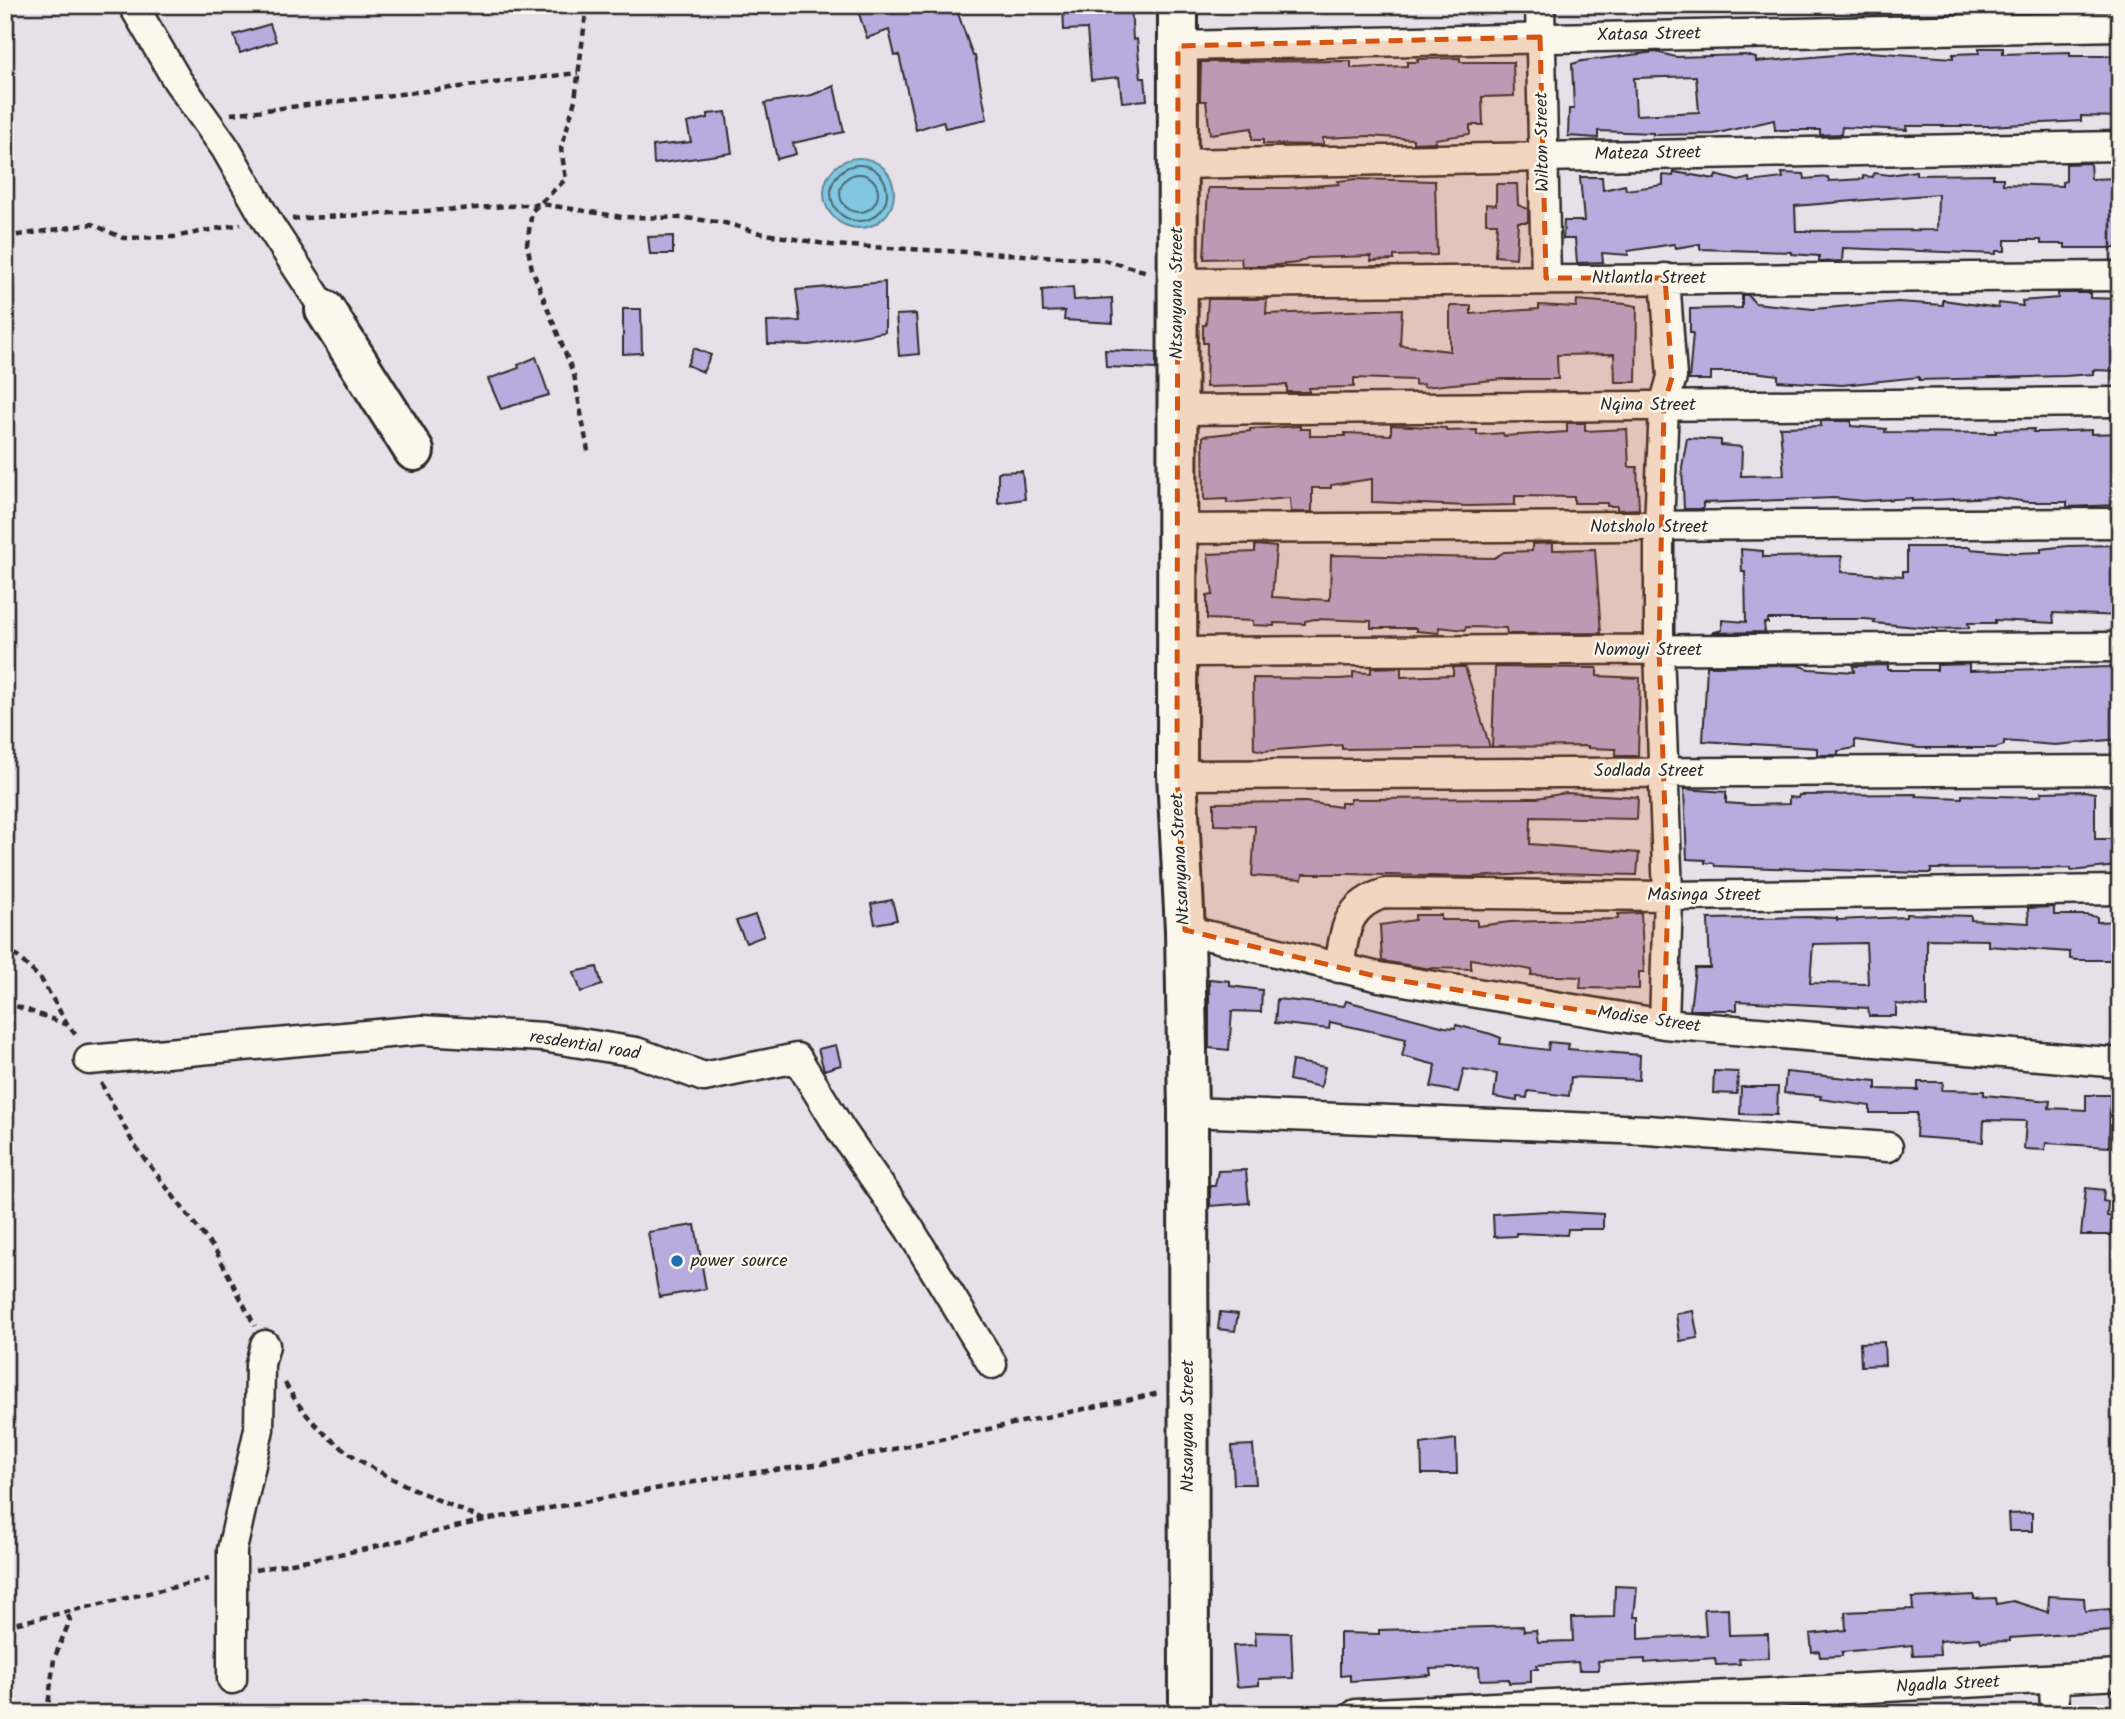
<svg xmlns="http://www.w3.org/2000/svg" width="2125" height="1719" font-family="Kalam,sans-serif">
  <rect width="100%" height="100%" fill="#e7e0e8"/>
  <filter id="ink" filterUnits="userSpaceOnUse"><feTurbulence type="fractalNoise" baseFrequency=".0143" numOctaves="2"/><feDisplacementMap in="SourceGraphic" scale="14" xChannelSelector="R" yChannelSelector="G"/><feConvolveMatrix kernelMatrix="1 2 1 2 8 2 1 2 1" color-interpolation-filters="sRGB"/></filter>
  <g filter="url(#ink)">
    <path fill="#81c7e2" stroke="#5f8999" stroke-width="2" d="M824 193a35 35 0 1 1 70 0a35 35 0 1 1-70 0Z"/>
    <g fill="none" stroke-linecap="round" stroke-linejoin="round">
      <path stroke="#4d6974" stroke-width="2" d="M831 193a28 28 0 1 1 56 0a28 28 0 1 1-56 0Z
        M840 193a19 19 0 1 1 38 0a19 19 0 1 1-38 0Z"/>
    </g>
    <path fill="#b7acdd" stroke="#2b2b2b" stroke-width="2" fill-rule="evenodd" d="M856,5H955L973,56H975L987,119L945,128L943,121L916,130L899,55L895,56L889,30L867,38Z
      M1063,5H1131L1133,40L1137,39L1141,78H1145L1147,100L1122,102L1119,77L1091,80L1087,29L1064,30Z
      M270,24L276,41L240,53L234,35Z
      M1979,48H2003V54L2070,52V56H2120V117L2081,116V121L1989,126H1906L1907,130L1842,127L1841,134L1820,135V130H1775L1774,120L1714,134L1653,135V133L1598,131V138L1568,136L1569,109H1574L1572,64L1582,61L1656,52L1676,57L1745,55L1756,58V62L1869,52L1953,58V54L1979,53ZM1696,76L1699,112L1636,115L1634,78Z
      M1460,58V62H1513L1514,96L1482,97L1483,125H1470V134L1435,139L1436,142L1413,143V139L1368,136L1323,138V145L1263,144V140H1252V128L1210,134L1206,101H1200L1201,62L1351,61V68L1407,66V62H1418L1417,59Z
      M834,86L844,132L793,143L796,154L777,159L765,103L812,95Z
      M726,112L732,153L654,164L653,146L691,142L687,123L708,118V114Z
      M2090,163L2091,179L2120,178V248H2065V244H2041V240H2005V251H1996V254L1843,248L1842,261L1819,262V256L1791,254V252L1700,249V244L1675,248L1674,244L1628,251V255L1602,253L1603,262L1577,263L1575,239H1563L1564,221H1584L1580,177H1602L1603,190L1625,185L1626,190L1663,185V175L1673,176L1674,172L1715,179L1716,175L1739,181L1749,178L1750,182L1783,178L1782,173L1804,174L1805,179L1828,177L1829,181L1863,179V176L1873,177L1874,173L1890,175L1916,171V175L1993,174V178H2003V184L2062,186V182L2066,181V164ZM1938,194L1937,230L1796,231L1795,206Z
      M1356,179L1435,181L1437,255L1394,256V260L1371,261V256L1308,258L1297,263L1267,266H1242L1241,258L1204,259L1208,188H1287L1339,184L1338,181Z
      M1496,184H1517L1518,205L1528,209V222H1518L1516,258L1495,256L1497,223H1486V204L1496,205Z
      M673,236V254H650L648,237Z
      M885,282V332L809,345L768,344L767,322L800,321L796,290Z
      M1073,287L1074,300L1112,298L1113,323L1064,320L1065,311L1043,312L1042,290Z
      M2058,293H2090V298L2120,299V371L2093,370V374L2065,376L1919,380V377L1842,385L1778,381V375L1753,372H1711V380H1689L1693,333H1690V309L1742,308V295H1748L1755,303L1813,309L1898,302L1943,305V300L1998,308L1999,303L2023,306L2022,301L2058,298Z
      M1208,299H1267L1266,314L1402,309L1400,345L1450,351V306H1471V314L1539,309V305L1576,307L1577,300L1626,304L1637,306L1636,382H1615L1614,354L1557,355L1558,379H1503L1424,387V384L1415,385V380L1354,378V387L1309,388V392H1287V385L1206,387L1207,343H1203V325H1206Z
      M623,309H641L642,353L623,354Z
      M916,314L919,354L899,356L896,315Z
      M694,348L711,355L703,372L687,365Z
      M1105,350L1156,352V369L1106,367Z
      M536,357L549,395L501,409L488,379L519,368L518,365Z
      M1821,421H1851V426L1886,429L1885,432L1996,433V430L2034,429L2033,432H2044L2091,430V434L2120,433V505L2067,507V502H2027L1996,497L1912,501V498L1863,501L1834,498L1703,503V509H1684L1682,467L1687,438L1721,440V445L1742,447L1741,476L1784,475L1780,427L1821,426Z
      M1567,423H1585V431L1627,429L1629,467H1637L1639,509L1617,510V506H1607V503H1574V497L1515,496V505L1468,506L1372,502V479L1331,485V488H1312V512H1291L1290,498L1227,503V499L1204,500L1203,436L1250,431V429L1300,426V429H1310V436H1345V433L1391,435V425L1446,428V431L1477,430V435L1503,433L1504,436L1567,432Z
      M1022,471L1025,499L998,503V472Z
      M1553,543V550L1595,549L1601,633L1507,634L1506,628L1466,627L1465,630L1439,627V633L1416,631V628H1371V621L1315,619L1305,621V624L1274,623V626L1253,625V621L1207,619V596L1213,595L1208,554L1255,552V545L1276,547L1272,597L1330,600L1331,555L1494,558L1504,552L1532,551V544Z
      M2120,545V616L2053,613L2054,623L1995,620V623H1968L1969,628L1939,629L1874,623L1875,620L1865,619H1768V623H1764L1765,632L1711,633L1722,630V620L1746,622L1745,572H1742L1741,549L1763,551V557L1842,556L1841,572L1903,576V571H1907V547H1970V549L2017,553L2041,552V549L2068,546Z
      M1969,664V671L2112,667V674H2120V739L2055,745L2004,741V745L1995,748H1919L1855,740V748L1838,751V755H1817V748L1703,741L1707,666L1797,665L1809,669L1854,672L1853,666L1888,665V670H1937V665Z
      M1401,667V677L1453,675V667H1465L1490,747L1342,749V745L1263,751L1254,749L1253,678L1338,679L1353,678V672L1371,673V668Z
      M1495,667L1597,668V676L1640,678L1638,756H1616V749L1588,748V746L1492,747Z
      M1684,789L1726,792V803L1752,805L1789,804V797L1798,798L1799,795L1916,794V796L1962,798V795L2032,797L2042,795V792L2084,791L2095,793V839H2120V860H2117V866L2071,871V868L1931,869V873H1922L1715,866L1714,863H1705V860L1687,859Z
      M1566,793L1638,797L1637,819L1531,817L1530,844L1639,853L1637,875L1550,873L1471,877L1346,874H1303L1302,879L1252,876L1255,826L1214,825V803L1305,802L1341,807V803H1350V799L1537,798Z
      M892,900L897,920L875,924L871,904Z
      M2054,907V915H2086L2097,917V922L2120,921V960H2077L2070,959V952L1988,946V940L1927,939V1007L1896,1004V1016H1869L1868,1008L1737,1001V1010H1690L1695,968H1710L1708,919L1809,917L1837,918V920L1906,917V914L1971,916V920L2029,923L2028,908ZM1866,943L1868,984L1810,983L1813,944Z
      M1641,913L1644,972H1639V989L1580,988L1581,977L1531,975L1532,970L1471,959V969L1425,968L1382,961L1380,925L1415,920V915H1441V920H1477V926L1510,922L1618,919V914Z
      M755,915L764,936L746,943L736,921Z
      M597,967L602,985L581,992L574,972Z
      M1209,979L1230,981V986L1262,990L1261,1012L1232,1011L1229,1050L1209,1048Z
      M1277,999L1344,1006L1346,1001L1445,1027L1455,1028L1456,1025L1491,1034L1501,1038L1500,1044L1548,1050L1549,1042L1569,1044L1568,1049L1640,1055L1639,1080L1571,1077L1569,1096L1528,1091L1527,1098L1517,1097V1101L1494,1097L1497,1074L1464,1069L1458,1092L1431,1087L1436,1065L1402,1056L1406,1039L1330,1022L1329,1029L1275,1023Z
      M836,1045L841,1065L824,1070L818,1049Z
      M1292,1061L1325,1067L1321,1087L1289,1080Z
      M1714,1071L1738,1072L1737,1094L1713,1093Z
      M1786,1072L1876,1081V1089L1918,1090V1082H1943L1942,1090L1984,1091V1095L2050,1101L2049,1108L2086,1110V1095H2110L2109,1147L2046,1143L2045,1150L2024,1149L2026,1121L1984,1120L1983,1142L1916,1137L1917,1113H1870V1106L1820,1099L1821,1096L1784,1093Z
      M1741,1087H1778L1777,1115L1740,1114Z
      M1246,1170L1249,1203L1210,1206V1186H1215L1218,1171Z
      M2086,1188L2104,1190L2103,1201L2108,1202L2107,1216L2113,1217L2111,1235H2081Z
      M1548,1211L1603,1214V1229H1568L1567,1235L1516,1233V1236L1494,1237L1493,1214Z
      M695,1225L706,1289L659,1297L648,1232Z
      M1693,1311L1698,1338L1680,1341L1676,1314Z
      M1220,1312L1238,1314L1235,1331L1218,1329Z
      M1884,1342L1885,1365L1861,1366L1860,1343Z
      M1456,1439L1457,1474H1422L1421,1444Z
      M1253,1445L1256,1484H1234L1232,1446Z
      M2032,1513V1531H2009L2008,1514Z
      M1615,1586L1637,1587L1634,1617H1639V1639L1706,1635L1704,1609L1728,1608L1729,1635L1768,1634L1769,1658L1739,1659L1740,1664L1716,1665L1715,1658L1645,1663V1659L1598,1661L1599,1670H1579L1578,1662L1537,1665L1538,1669H1531V1682L1509,1683V1679L1480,1680L1479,1667L1430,1669L1431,1675L1383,1679L1350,1681V1675L1340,1676V1633L1379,1634V1630L1523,1626L1524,1631L1536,1630L1538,1642L1573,1641L1572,1618L1614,1617Z
      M1974,1595V1599L1996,1598L1997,1604L2013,1601L2048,1612L2049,1596L2084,1598L2085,1611L2110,1609L2113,1631L2010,1638V1641L1981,1642L1980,1638L1939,1641L1940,1655L1913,1656L1912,1645L1842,1652V1656L1820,1657L1819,1651L1812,1652L1810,1634L1846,1630L1845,1612L1913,1609L1912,1598Z
      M1255,1632L1291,1633L1293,1678L1259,1679V1685L1237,1687L1233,1646L1256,1645Z"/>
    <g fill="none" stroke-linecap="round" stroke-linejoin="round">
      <defs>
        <path id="street" d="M133,5L177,80L226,149L270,226L325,310
          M1540,5L1546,278
          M1178,46L2120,26
          M1177,164L2120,146
          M1178,283L2120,276
          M1177,410L2120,402
          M1177,529L2120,523
          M1177,652L2120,647
          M1177,775L2120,770
          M1185,930L1379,977L1664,1024L2120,1063
          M1339,968C1345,931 1345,905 1386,893L1668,896L2120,890
          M1664,1024L1668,896L1659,650V527L1664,405L1672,377L1665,278
          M89,1060L422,1030L543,1037L636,1052L704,1077L797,1058L841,1130L909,1228L992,1364
          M1188,1112L1647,1130L1888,1147
          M232,1679V1550L259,1429L260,1364L265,1345
          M2054,1679L2055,1714
          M1356,1714L2120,1675"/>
        <path id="secondary" d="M1178,5L1177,775L1185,930L1188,1112L1189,1714
          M325,310L414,451"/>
      </defs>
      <use href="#street" stroke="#2b2b2b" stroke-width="33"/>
      <use href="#secondary" stroke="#2b2b2b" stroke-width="44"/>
      <path stroke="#2b2b2b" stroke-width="4.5" stroke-dasharray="7 5" stroke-linecap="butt" d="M587,5L575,100L561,149L566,179L532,211L527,244L532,269L574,375L588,451
        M231,114L578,73
        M292,219L542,204L622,217L686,218L725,223L760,233L831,245L1100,259L1148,272
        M5,237L92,224L123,238L174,237L241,224
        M5,945L41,979L68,1025
        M5,1002L68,1025L78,1038
        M101,1083L134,1145L217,1253L255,1326
        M285,1383C327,1460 409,1486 484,1520
        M255,1570L366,1549L484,1520L727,1476L822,1464L1160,1393
        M5,1626L209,1579
        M47,1714L54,1659L70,1620L66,1611"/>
      <use href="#street" stroke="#fbf7ec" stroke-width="28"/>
      <use href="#secondary" stroke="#fbf7ec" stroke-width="38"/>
    </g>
  </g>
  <path fill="#d5540f" fill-opacity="0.2" stroke="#d5540f" stroke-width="5" stroke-dasharray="14 9" stroke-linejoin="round" d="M1540,37L1546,278H1665L1672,377L1664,405L1659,650L1668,896L1664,1024L1379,977L1185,930L1177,775L1178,46Z"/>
  <circle fill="#1f6fb2" stroke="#fbf7ec" stroke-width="2.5" cx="677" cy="1261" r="7"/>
  <g text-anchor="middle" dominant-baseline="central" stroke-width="5" stroke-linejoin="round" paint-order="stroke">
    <g font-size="18" fill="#2b2b2b" stroke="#fbf7ec">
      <text transform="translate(1649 35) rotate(-1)">Xatasa Street</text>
      <text transform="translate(1543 142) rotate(-91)">Wilton Street</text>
      <text transform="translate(1648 154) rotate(-1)">Mateza Street</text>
      <text x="1649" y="278">Ntlantla Street</text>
      <text transform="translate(1177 293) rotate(-90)">Ntsanyana Street</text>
      <text x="1648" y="405">Nqina Street</text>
      <text x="1649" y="527">Notsholo Street</text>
      <text x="1648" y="650">Nomoyi Street</text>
      <text x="1649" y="771">Sodlada Street</text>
      <text transform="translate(1181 859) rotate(-93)">Ntsanyana Street</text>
      <text x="1704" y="895">Masinga Street</text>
      <text transform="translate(1649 1020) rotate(8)">Modise Street</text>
      <text transform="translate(585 1046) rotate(9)">resdential road</text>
      <text transform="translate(1188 1426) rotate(-90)">Ntsanyana Street</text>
      <text transform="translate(1948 1685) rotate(-3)">Ngadla Street</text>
    </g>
    <g font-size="18" fill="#2b2b2b" stroke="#fbf7ec" text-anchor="start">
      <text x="691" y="1261">power source</text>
    </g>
  </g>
  <rect width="2125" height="1719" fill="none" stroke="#fbf7ec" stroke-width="28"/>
  <rect x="14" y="14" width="2097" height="1691" fill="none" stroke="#2b2b2b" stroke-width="2.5" filter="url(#ink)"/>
</svg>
